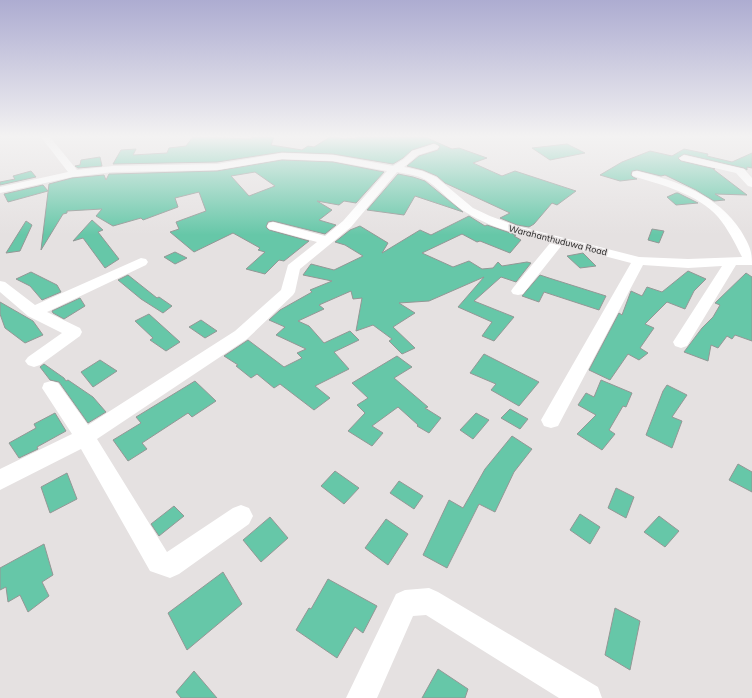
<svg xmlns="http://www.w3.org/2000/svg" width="752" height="698" font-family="Mulish,sans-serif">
  <rect width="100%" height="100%" fill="#e5e1e1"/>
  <path fill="#66c7a8" stroke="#939795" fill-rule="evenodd" d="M193,137L252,139V137H274L271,145L302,150L308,146L314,147L330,137L346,139L348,138L356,139V137H425L452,149L459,148L487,158L473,163L502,176L515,171L576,191L557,205L552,203L534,224L529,227L517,225L500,218L510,213L445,183L437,176L423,170L407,166L419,156L438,150L440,146L434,143L412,150L403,158L393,164L333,154L282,152L217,162L113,164L121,150L136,149L133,155L167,153L169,148L186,146Z
    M567,144L585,153L550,160L532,148Z
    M684,149L708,154L707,156L732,162L752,153V168L747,167V170L744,168L684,154L678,158L681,161L715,169H713L747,195L715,194L725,200L714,201L696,190L665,175L661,176L637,170L632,171L631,175L633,177L637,179L620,181L600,175L622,162L650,151L672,156Z
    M100,157L102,166L78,168L75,166L80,165L81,160Z
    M282,160L333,162L384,172L356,203L344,201L339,205L317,201L332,210L319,220L336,225L325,234L273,221L268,222L266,227L269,230L309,241L284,261L279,260L265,274L246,269L265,252L258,250L260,248L233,233L194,252L170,232L179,229L176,222L206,211L199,192L175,198L178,207L143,220L141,218L113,226L96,216L102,209L67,211V213L63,214L41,250L49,184L72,178L104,175L106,180L109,174H113L217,171ZM255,172L275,186L249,196L231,176Z
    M31,171L36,177L0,185V182L15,179L13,176Z
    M398,174L413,177L425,181L463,212L415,196L404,215L367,210Z
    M43,185L48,191L8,202L4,194Z
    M676,193H678L698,203L676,205L667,197Z
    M469,216L485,226L487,225L516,235L514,236L521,240L510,253L480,241L477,242L462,234L422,253L453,267L469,261L482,269L493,268L498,262L502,266L527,262L531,263L516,282L501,277L474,301L514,317L494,341L482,336L492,322L458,307L484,277L429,301L399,303L415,313L393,327L415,348L402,354L389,341L392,339L373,325L356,331L362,298L353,299L351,291L319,305L324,309L298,321L309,326L324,343L350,331L359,340L334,352L349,369L315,386L330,398L314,410L280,384L274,388L257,374L251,378L236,366L238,365L224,356L248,340L284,367L302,358L297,353L306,349L276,335L285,327L269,320L280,310L312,292L310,290L332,281L303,275L311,264L334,270L363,256L345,245L335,242L350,230L360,226L388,243L382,253L420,230L431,235Z
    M92,220L103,230L98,232L119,259L105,268L83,238L73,241Z
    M26,221L32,225L20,251L6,253Z
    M652,229L664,231L659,243L648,240Z
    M175,252L187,258L175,264L164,257Z
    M583,253L596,266L580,268L567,256Z
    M688,271L706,279L694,291L685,309L667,302L645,324L654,328L640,348L648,353L639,360L628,354L610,380L589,370L619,313L622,315L631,291L642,296L647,287L662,292Z
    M31,272L57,285L61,292L42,300L30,286L16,279Z
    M746,273L752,277V341L735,335L732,339L727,336L718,348L711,345L708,361L684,352L702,328L713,317L720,305L715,303Z
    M128,275L157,298L159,297L172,306L163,313L141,299L118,280Z
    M540,275L549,278L606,296L599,310L544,292L539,302L522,296Z
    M80,298L85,306L64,319L53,313L52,311Z
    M0,302L33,321L43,335L25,343L5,328L0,314Z
    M149,314L180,342L166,351L150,340L153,338L135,321Z
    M201,320L217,331L205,338L189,327Z
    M484,354L539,382L519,406L491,390L496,384L470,373Z
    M397,356L412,367L394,378L428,407L425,408L441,418L429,433L417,426L418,425L398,407L372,426L383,433L372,446L348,431L365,413L357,405L368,398L352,383Z
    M100,360L117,371L93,387L81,372Z
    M44,364L64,378L66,381L68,380L93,397L106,412L88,423L59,382L50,380L40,367Z
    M601,380L632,393L626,407L623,406L609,430L615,434L602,450L577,434L596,415L578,405L586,393L594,397Z
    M195,381L216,401L192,417L188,413L142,443L147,449L128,461L113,440L141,423L136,417Z
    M667,385L687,395L672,417L682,421L672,448L646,435L663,391Z
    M510,409L528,419L520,429L501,418Z
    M55,413L66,431L37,447L38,449L19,458L9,443L36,428L34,424Z
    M476,413L489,420L473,439L460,430Z
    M512,436L532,449L514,472L495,512L479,504L447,568L423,555L449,500L463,508L485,469Z
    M738,464L752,472V492L729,480Z
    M335,471L359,488L344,504L321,486Z
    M67,473L77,499L50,513L41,487Z
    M399,481L423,496L414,509L390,493Z
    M616,488L634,497L626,518L608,508Z
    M174,506L184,516L159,536L151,524Z
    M580,514L600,527L590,544L570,530Z
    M659,516L679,531L665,547L644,532Z
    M270,517L288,538L261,562L243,540Z
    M386,519L408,534L388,565L365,548Z
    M44,544L53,575L42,582L49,596L28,612L20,595L8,602L6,587L0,590V568Z
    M223,572L242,604L187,650L168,613Z
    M328,579L377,606L363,633L355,627L337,658L296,630L309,608L311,609Z
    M615,608L640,621L630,670L605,655Z
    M438,669L468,689L465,698H422Z
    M194,671L217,698H181L176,692Z"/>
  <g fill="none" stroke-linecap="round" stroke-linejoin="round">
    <path fill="#fff" fill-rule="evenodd" d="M41,137H50L77,170L113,166L217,164L282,153L333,155L393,166L404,159L412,151L434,144L437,145L439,147L437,149L418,155L404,167L422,171L436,177L473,208L490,216L517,226L639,257L688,259L742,257C735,243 728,229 718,217C698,194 662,185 633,176L632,174L633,172L637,171C677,181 718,195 741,231C749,245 752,249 752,265H736L687,346L681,348L675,346L673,342L722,266L688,268L643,265L558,426L551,428L544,426L541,420L631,263L562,245L523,294L518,295L513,294L511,291L513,288L551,242C522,235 493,229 467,213C453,205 442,191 429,182C420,175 408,174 397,172L351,227L300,269L295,292L293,295L247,339L97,439L167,552L233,508L241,505L249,508L253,516L249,524L179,574L170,578L150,571L81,449L0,490V469L72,434L42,388L44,383L51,381L58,383L88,425L235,331L281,290L288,265L317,242L269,229L267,226L269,223L273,222L325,236L343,221L387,171L333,161L282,159L217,170L113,172L72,177L0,193V187L68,172Z
      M684,155L744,169L752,178V187L748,186L736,173L681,160L679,158Z
      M141,258L146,259L148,262L146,265L47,312L80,328L82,332L80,336L40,365L34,367L28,365L25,361L28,357L62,333L28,316L0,292V281L5,282L35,305Z
      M429,588L438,592L598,687L602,698H559L426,615L413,616L377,698H346L396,594L405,590Z"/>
  </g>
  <linearGradient id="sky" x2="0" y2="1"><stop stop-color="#adacd1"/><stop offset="0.58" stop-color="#f3f2f2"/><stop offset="1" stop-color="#f3f2f2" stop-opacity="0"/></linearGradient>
  <rect width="752" height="235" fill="url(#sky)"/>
  <g text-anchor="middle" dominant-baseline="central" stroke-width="3" stroke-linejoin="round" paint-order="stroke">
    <g font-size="9" fill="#242323" stroke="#e5e1e1">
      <text transform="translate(558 240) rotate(14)">Warahanthuduwa Road</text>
    </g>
  </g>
</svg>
